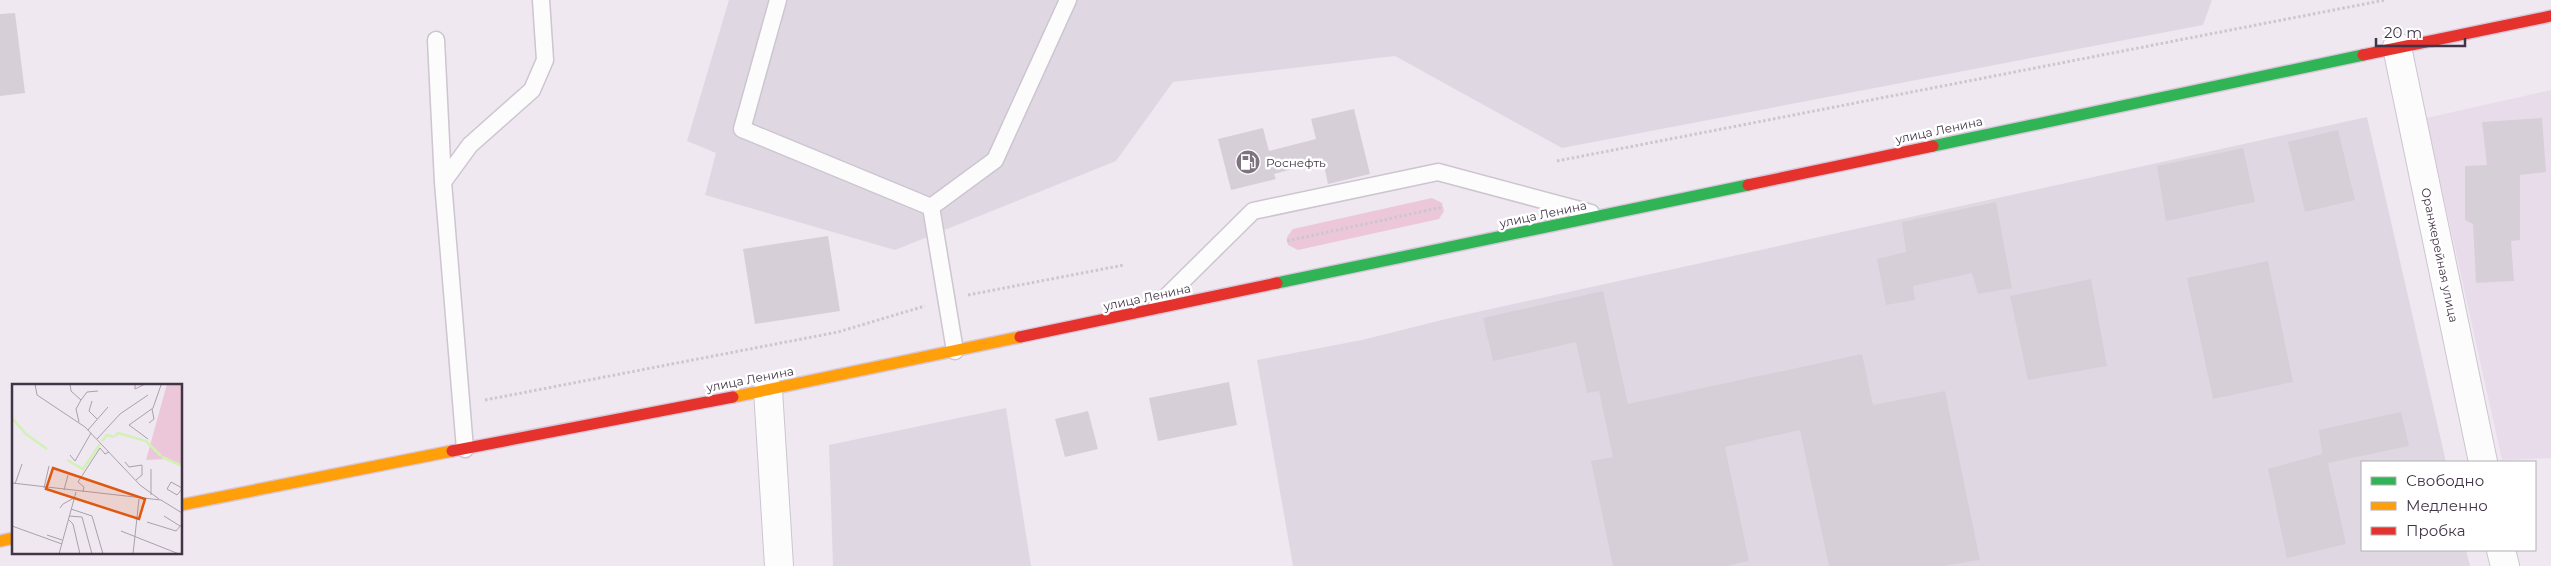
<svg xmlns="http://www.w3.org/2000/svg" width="2551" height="566" font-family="Montserrat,sans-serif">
  <rect width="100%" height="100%" fill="#efe8f0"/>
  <path fill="#e8dceb" d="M2551,90V458L2502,460L2426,118Z"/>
  <path fill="#dfd8e3" d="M729,0H2212L2203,25L1562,148L1395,56L1173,82L1116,161L895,250L705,195L716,153L687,141Z
    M2367,117L2446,462H2362V550H2466L2470,566H1293L1257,360L1362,340L1450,318Z
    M1006,408L1031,566H833L829,445Z"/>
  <path fill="#ecc7d9" d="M1432,198L1442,203L1444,211L1439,219L1298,250L1288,245L1287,237L1293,229Z"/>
  <path fill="#d6cfd8" d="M15,13L25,93L0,96V14Z
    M1354,109L1370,174L1328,184L1323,161L1274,174L1276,179L1231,190L1218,139L1263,128L1269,151L1316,139L1311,119Z
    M2542,118L2546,172L2520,175V240L2511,241L2514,281L2476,283L2473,224L2465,220V166L2487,165L2482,122Z
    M2338,130L2355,200L2305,212L2288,142Z
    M2243,148L2255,202L2166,221L2157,166Z
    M1996,202L2012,288L1978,294L1972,273L1913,286L1915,300L1886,305L1877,259L1906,252L1902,222Z
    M828,236L840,311L755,324L743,249Z
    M2268,261L2293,382L2213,399L2187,278Z
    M2091,279L2107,366L2028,380L2010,296Z
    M1603,291L1628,404L1862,354L1873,405L1945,391L1980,560L1943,566H1829L1800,430L1725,447L1749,561L1727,566H1613L1591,461L1613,457L1599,391L1587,393L1576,342L1493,361L1483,318Z
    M1229,382L1237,425L1158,441L1149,398Z
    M1088,411L1098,449L1065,457L1055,419Z
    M2401,412L2409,446L2328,463L2346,544L2287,558L2268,469L2322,454L2319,430Z"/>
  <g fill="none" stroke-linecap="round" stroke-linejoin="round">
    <defs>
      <path id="lane" d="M778,0L742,129L931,207L955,351
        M436,40L443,182L465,449
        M443,182L470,145L532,90L545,60L541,0
        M931,207L995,160L1068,0
        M1157,306L1253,211L1438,172L1591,213"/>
      <path id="street" d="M2397,47L2483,462
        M768,390L779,566
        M2501,550L2505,566"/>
      <path id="fast" d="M1933,146L2363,55
        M1277,283L1748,185"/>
      <path id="slow" d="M733,397L1020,337
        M181,505L452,451
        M0,541L14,538"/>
      <path id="jam" d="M2363,55L2551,16
        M1748,185L1933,146
        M1020,337L1277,283
        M452,451L733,397"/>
    </defs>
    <use href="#lane" stroke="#cdc5cf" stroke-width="19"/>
    <use href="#street" stroke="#cdc5cf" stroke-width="30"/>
    <use href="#fast" stroke="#d7c7d9" stroke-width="14"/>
    <use href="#slow" stroke="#d7c7d9" stroke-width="14"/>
    <use href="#jam" stroke="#d7c7d9" stroke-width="14"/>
    <path stroke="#ccc7ce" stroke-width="3" stroke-dasharray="2.5 2.5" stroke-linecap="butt" d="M1557,161L2385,0
      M1287,241L1443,207
      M968,295L1124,265
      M485,400L838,332L925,306"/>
    <use href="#lane" stroke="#fdfcfd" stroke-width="16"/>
    <use href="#street" stroke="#fdfcfd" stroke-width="28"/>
    <use href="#fast" stroke="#30b455" stroke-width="11"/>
    <use href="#slow" stroke="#ff9f0a" stroke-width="11"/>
    <use href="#jam" stroke="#e5322d" stroke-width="11"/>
  </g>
  <defs>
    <symbol id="fuel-disc" viewBox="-11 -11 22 22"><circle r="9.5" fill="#7f7382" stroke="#fff"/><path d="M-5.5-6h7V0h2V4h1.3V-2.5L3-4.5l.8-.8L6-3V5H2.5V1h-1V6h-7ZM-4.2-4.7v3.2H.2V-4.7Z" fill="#fff"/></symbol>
  </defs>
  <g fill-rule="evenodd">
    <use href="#fuel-disc" x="1234" y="148" width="28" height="28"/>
  </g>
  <g text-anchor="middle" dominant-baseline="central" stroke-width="5" stroke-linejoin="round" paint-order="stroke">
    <g font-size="12" fill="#423447" stroke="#fff">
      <text transform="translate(1939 130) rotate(-12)">улица Ленина</text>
      <text transform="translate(1543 214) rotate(-12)">улица Ленина</text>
      <text transform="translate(2440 255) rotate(78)">Оранжерейная улица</text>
      <text transform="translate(1147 297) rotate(-12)">улица Ленина</text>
      <text transform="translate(750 379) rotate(-11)">улица Ленина</text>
    </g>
    <g font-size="12" fill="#423447" stroke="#fff" text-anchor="start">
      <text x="1266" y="162">Роснефть</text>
    </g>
  </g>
  <g transform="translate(12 384)">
    <rect width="170" height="170" fill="#efe8f0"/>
    <path d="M155,0H170V83L156,75L134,76Z" fill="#ecc7d9"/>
    <path fill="none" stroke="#d3f0b7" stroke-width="2.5" d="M0,34L14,50L35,65M103,52L106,49L134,57L149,72M90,57L95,51L102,53M150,73L170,82M55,76L71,85L88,60"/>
    <path fill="none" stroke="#aaa0ac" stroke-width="1" d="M23,0L25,11L73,43L128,101L147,115M58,0L59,7L69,16M123,0V5L133,0M80,17L77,27L85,35M67,38L64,25L69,16L75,8L86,7M137,39L142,35L140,25M76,46L96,23M85,55L108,30L136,11M136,55L117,41L141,24L149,1M58,71L63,77L79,49M113,78L117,83L130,81V91L124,96M0,99L149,116L170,129M3,100L10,80M32,104L37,82M170,104L159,98L155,105L165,111L170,105M52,106L56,91M71,108L72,103L66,98L88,64L93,70L97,68M139,111V85M48,124L51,120L62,114M59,125L80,132L91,170M57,132L70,133L80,170M152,132L168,142M56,135L61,140L68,170M135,138L164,147L170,140M0,142L50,160M109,147L167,170M35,151L50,156M47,170L64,108M121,170L127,115"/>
    <path fill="#e0570f" fill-opacity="0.15" stroke="#e0570f" stroke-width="2.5" d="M41,84L133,115L127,135L34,105Z"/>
    <rect width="170" height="170" fill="none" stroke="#423447" stroke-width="2.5"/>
  </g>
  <rect x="2361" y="461" width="175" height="90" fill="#ffffff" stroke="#b3aeb5"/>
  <rect x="2371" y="477" width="25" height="8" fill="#30b455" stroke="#b3aeb5"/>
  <text x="2406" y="486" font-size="15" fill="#423447">Свободно</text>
  <rect x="2371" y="502" width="25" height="8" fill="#ff9f0a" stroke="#b3aeb5"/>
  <text x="2406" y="511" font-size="15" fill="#423447">Медленно</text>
  <rect x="2371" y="527" width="25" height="8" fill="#e5322d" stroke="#b3aeb5"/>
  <text x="2406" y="536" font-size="15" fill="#423447">Пробка</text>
  <path d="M2376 38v8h89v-8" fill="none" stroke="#423447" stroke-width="2.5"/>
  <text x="2384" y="38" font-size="15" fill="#423447" stroke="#ffffff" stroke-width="4" paint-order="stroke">20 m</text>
</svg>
